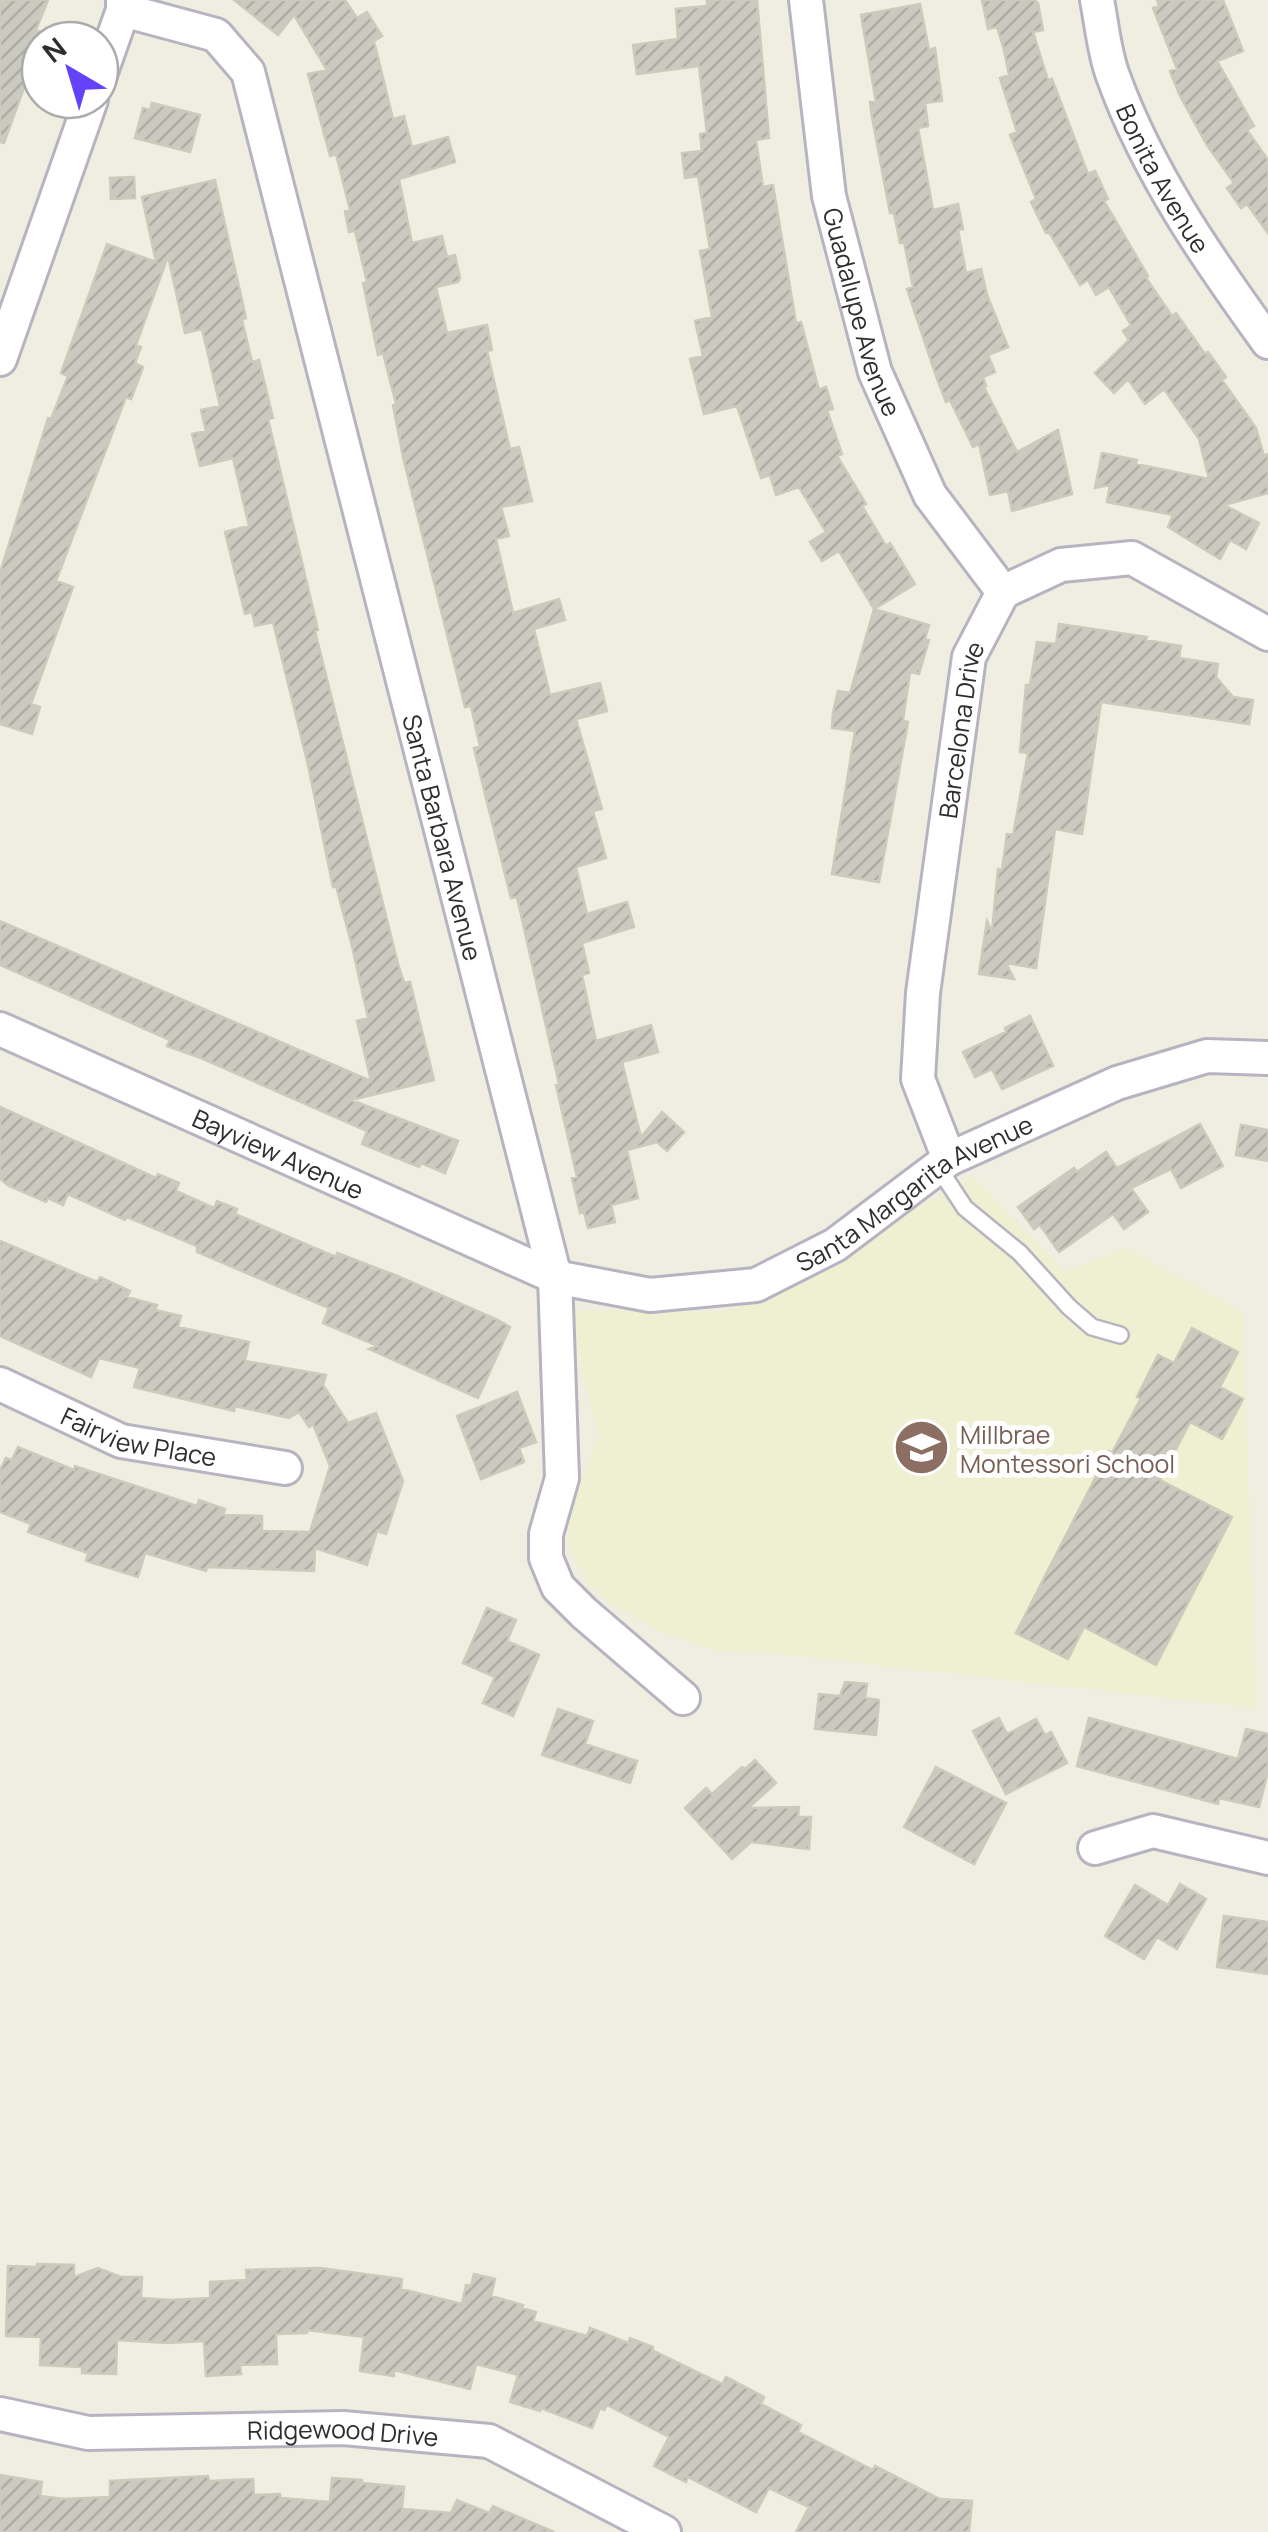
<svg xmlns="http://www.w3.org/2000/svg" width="1268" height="2532" font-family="Manrope,sans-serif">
  <defs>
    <pattern id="building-hatch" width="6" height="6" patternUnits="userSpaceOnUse" patternTransform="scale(2.5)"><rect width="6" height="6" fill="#cbcac0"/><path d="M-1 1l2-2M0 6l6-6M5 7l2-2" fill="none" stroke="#afaea5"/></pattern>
  </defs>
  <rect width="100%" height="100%" fill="#efeee1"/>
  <path fill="#eef0d1" d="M973,1177L1065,1272L1126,1248L1242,1312L1257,1708L771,1653L713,1650L662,1632L611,1603L592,1586L577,1564L568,1544V1527L572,1502L599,1435L582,1375L574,1310L718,1312L764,1300L804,1283L920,1206Z"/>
  <path fill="url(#building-hatch)" stroke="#cacbba" stroke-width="2.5" d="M0,0H48L36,30L44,33L4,143L0,142Z
    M234,0H345L357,18L367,12L382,36L374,41L393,119L404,116L412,147L448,137L455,162L399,179L412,243L442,236L447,257L455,255L460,278L458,282L436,287L447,333L487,325L492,350L487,351L510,449L519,447L532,501L501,507L509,536L496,539L513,613L559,599L565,620L534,629L550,695L600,683L607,711L576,719L602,809L593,811L606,858L576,867L587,914L627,902L634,927L582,943L589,973L582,975L596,1041L651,1025L658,1052L622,1062L641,1137L662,1112L684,1132L667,1151L657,1142L627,1150L638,1198L611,1205L615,1222L588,1228L584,1212L580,1213L572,1178L577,1177L556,1085L559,1084L517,897L511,898L485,794L474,748L480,747L471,706L465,707L403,457L393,405L396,404L383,353L378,355L363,283L367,282L355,231L349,232L345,211L350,210L336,154L330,156L308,74L327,70L294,15L278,35Z
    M707,0H757L769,138L756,140L763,187L773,185L796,323L801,322L819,390L826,387L833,409L827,410L842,454L837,456L866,504L862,506L886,546L890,543L915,584L874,609L839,551L822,561L810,542L826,532L799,487L776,495L770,475L761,478L737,406L704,414L690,359L703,356L695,321L712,317L700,251L710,249L698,176L685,178L682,153L702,151L700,134L707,133L699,66L637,74L633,45L678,39L676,9L707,6Z
    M982,0H1034L1038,3L1043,30L1033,32L1048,80L1052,79L1088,174L1095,171L1108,199L1104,201L1148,276L1146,278L1172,316L1176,313L1205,354L1208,352L1226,377L1222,380L1256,428L1264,456L1268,454V493L1224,505L1259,523L1246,549L1230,540L1220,559L1168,527L1173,515L1107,502L1110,485L1095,488L1102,453L1137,460L1136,464L1209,479L1199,439L1164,389L1145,404L1128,379L1114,393L1095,373L1129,340L1123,331L1131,325L1109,287L1096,295L1088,280L1080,285L1049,232L1046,233L1031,202L1036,199L1010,135L1017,132L1000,78L1009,75L1004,50L997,27L988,29Z
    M1157,0H1223L1243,51L1217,61L1254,126L1247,130L1268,160V233L1247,204L1241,208L1227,188L1234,183L1207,145L1180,96L1170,71L1177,69L1153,8L1159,6Z
    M920,4L929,50L935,48L942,101L925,103L928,126L918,128L933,210L958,204L963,229L958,230L966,273L981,269L987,295L1008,347L988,355L995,372L983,377L986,386L984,387L1017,452L1058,430L1072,494L1012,511L1008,491L990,495L979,444L973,447L950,400L946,402L936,376L907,289L913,287L904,242L900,243L894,213H890L872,117L870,102H876L861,15Z
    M152,103L200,115L190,152L135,138L143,108L150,110Z
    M134,177L135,198L111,199L110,178Z
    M215,180L246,318L242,320L252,362L259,360L273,418L268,419L318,630L315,631L398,964L404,983L410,982L434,1080L351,1100L458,1141L445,1173L421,1163L419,1167L362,1144L367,1131L201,1058L167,1046L170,1040L0,965V921L371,1081L357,1021L368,1018L352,946L336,886L333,887L308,765L273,622L255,626L252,612L245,614L225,532L249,526L233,458L200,466L192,434L206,431L201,410L220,406L202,329L185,333L168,256L136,345L141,347L135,363L143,367L131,399L126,397L56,581L73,587L31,704L40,707L32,734L0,724V573L48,418L51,419L68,376L61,373L107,244L156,262L142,197Z
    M874,609L929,625L925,639L929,640L919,674L910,672L903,720L908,722L879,882L832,874L855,731L832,728L833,713L838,691L850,693Z
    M1059,624L1147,637L1146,640L1181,646L1179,658L1218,664L1216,677L1233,697L1253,700L1249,724L1101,702L1082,834L1055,829L1036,968L1006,963L1014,979L979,974L987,921L992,932L998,869L1002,870L1007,834L1013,835L1028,753L1020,752L1026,685H1030L1037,642L1056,644Z
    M1030,1016L1053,1066L1002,1089L992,1069L975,1077L963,1052L1006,1032L1005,1028Z
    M0,1107L156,1178L158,1174L179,1183L176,1191L214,1208L217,1201L237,1209L235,1214L336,1257L337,1253L395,1275L498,1320L510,1327L478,1398L369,1349L378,1346L323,1323L329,1308L197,1252V1246L127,1217L125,1220L68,1194L63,1205L48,1198L46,1202L9,1186L0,1179Z
    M1200,1124L1223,1166L1181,1188L1171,1169L1131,1188L1148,1212L1124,1229L1113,1214L1059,1252L1040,1225L1034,1229L1018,1207L1074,1168L1077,1172L1106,1152L1117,1168Z
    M1241,1125L1268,1130V1161L1236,1155Z
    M0,1241L97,1282L100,1277L130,1291L127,1297L157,1305L155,1310L181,1316L178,1327L249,1342L245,1361L326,1375L323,1385L348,1423L376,1413L403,1481L386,1534L377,1531L367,1565L315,1548L314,1571L207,1567L206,1571L145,1553L138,1577L86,1561L88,1553L28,1532L31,1524L0,1512V1470L6,1458L12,1460L18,1447L74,1470L75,1466L197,1506L199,1500L225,1509L223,1515L262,1516V1531L310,1532L330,1466L313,1424L309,1427L299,1412L289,1418L235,1406L234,1411L134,1387L140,1368L99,1358L91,1377L0,1336Z
    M1192,1328L1238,1352L1220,1387L1243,1399L1222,1439L1190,1422L1160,1480L1232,1517L1156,1665L1084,1627L1068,1659L1016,1633L1109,1451L1112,1453L1141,1398L1137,1397L1158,1355L1174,1363Z
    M517,1392L536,1442L519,1448L524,1462L481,1479L457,1416Z
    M487,1608L516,1620L507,1641L539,1655L513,1716L483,1703L495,1677L463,1663Z
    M845,1682L867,1684L865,1698L879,1700L876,1735L815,1729L819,1694L840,1696Z
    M558,1709L593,1721L585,1744L637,1761L630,1783L542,1755Z
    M999,1718L1007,1734L1036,1719L1045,1735L1051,1732L1067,1763L1006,1794L973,1731Z
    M1089,1718L1238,1759L1246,1729L1268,1734V1771L1259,1807L1219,1798L1218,1804L1077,1766Z
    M755,1760L776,1783L748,1808L799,1807L798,1817H811L809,1849L751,1842L732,1859L685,1808L706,1788L712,1794L742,1767L745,1769Z
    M936,1767L1006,1803L974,1864L904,1827Z
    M1180,1884L1206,1899L1177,1949L1157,1937L1144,1959L1105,1936L1135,1885L1168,1905Z
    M1224,1916L1268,1922V1974L1217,1967Z
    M37,2264L74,2265V2277L98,2268L121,2277H142L141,2298L171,2300L210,2298V2282L247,2280L246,2270L320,2268L402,2279L401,2289L462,2304L466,2285L471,2286L474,2274L495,2279L491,2296L523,2305L522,2308L536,2312L533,2321L587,2336L590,2328L628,2343L630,2338L653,2347L652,2350L722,2384L726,2377L764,2397L761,2404L801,2425L798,2432L873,2470L875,2466L940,2499L972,2501L969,2532H796L809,2507L769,2488L756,2512L688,2477L686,2482L654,2466L669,2437L607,2405L604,2410L600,2408L592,2428L541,2408L540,2411L510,2402L518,2375L476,2364L470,2389L394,2370V2376L360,2371L364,2337L307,2330V2333L276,2334L277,2364L240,2365L241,2374L206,2376L204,2341L168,2343L117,2340L116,2374L82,2373V2367L40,2365L41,2337L6,2336L8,2266L37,2267Z
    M0,2475L42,2482L40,2496L64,2499L110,2497V2481L208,2476L209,2481L253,2479L254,2495L280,2494V2498L330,2502L332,2478L362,2480V2483L404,2487L402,2509L451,2513L457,2500L489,2513L493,2506L554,2532H0Z"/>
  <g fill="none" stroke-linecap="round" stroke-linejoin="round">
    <defs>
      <path id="lane" d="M938,1167L965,1208L1020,1253L1069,1307L1092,1327L1120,1335"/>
      <g id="street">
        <path id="s1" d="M806,0L829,196L875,372L930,495L1003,592"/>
        <path id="s2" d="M1097,0C1102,25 1104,52 1113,76C1148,173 1208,259 1268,342"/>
        <path id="s3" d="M123,10L216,35L248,72L555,1277L562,1478L546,1534V1558L558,1587L584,1613L683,1698"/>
        <path d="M100,75L123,10V0"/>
        <path d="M0,359L91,100"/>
        <path id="s4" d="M0,1029L555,1277L650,1295L756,1285L835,1245L949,1159L1117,1083L1207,1056L1268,1058"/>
        <path id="s5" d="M949,1159L918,1079L923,993L969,657L1003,592L1061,565L1132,558L1268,634"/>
        <path id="s6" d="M0,1384L121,1441L285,1468"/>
        <path d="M1095,1848L1153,1831L1268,1858"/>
        <path id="s7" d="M0,2414L88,2433L343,2428L489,2441L664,2532"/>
      </g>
    </defs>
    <use href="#lane" stroke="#b7b4c1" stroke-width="20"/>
    <use href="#street" stroke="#b7b4c1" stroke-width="38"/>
    <use href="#lane" stroke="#fff" stroke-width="15"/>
    <use href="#street" stroke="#fff" stroke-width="32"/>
  </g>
  <defs>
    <symbol id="school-disc" viewBox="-11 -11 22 22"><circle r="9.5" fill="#8d6e63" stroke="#fff"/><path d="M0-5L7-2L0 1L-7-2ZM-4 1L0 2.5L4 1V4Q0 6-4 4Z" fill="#fff"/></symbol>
  </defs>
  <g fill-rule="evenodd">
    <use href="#school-disc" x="890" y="1416" width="63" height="63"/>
  </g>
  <g text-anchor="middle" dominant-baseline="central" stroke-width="10" stroke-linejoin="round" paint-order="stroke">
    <g font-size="25" fill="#2e2e2e" stroke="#fff">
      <text stroke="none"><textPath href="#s2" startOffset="192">Bonita Avenue</textPath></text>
      <text stroke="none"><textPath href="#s1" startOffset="318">Guadalupe Avenue</textPath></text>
      <text stroke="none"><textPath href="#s5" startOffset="438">Barcelona Drive</textPath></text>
      <text stroke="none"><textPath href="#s3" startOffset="935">Santa Barbara Avenue</textPath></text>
      <text stroke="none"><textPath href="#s4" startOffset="305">Bayview Avenue</textPath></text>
      <text stroke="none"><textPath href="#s4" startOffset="995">Santa Margarita Avenue</textPath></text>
      <text stroke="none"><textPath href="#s6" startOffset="150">Fairview Place</textPath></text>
      <text stroke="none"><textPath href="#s7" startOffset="345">Ridgewood Drive</textPath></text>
    </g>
    <g font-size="25" fill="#785e54" stroke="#fff" text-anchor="start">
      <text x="960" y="1434">Millbrae<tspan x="960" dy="29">Montessori School</tspan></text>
    </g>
  </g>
  <g transform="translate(70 70) rotate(322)"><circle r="48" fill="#ffffff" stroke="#ababab" stroke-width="2.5"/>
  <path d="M0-8L18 38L0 25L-18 38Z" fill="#6442fa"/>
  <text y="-15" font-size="28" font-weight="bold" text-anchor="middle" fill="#2e2e2e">N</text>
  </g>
</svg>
